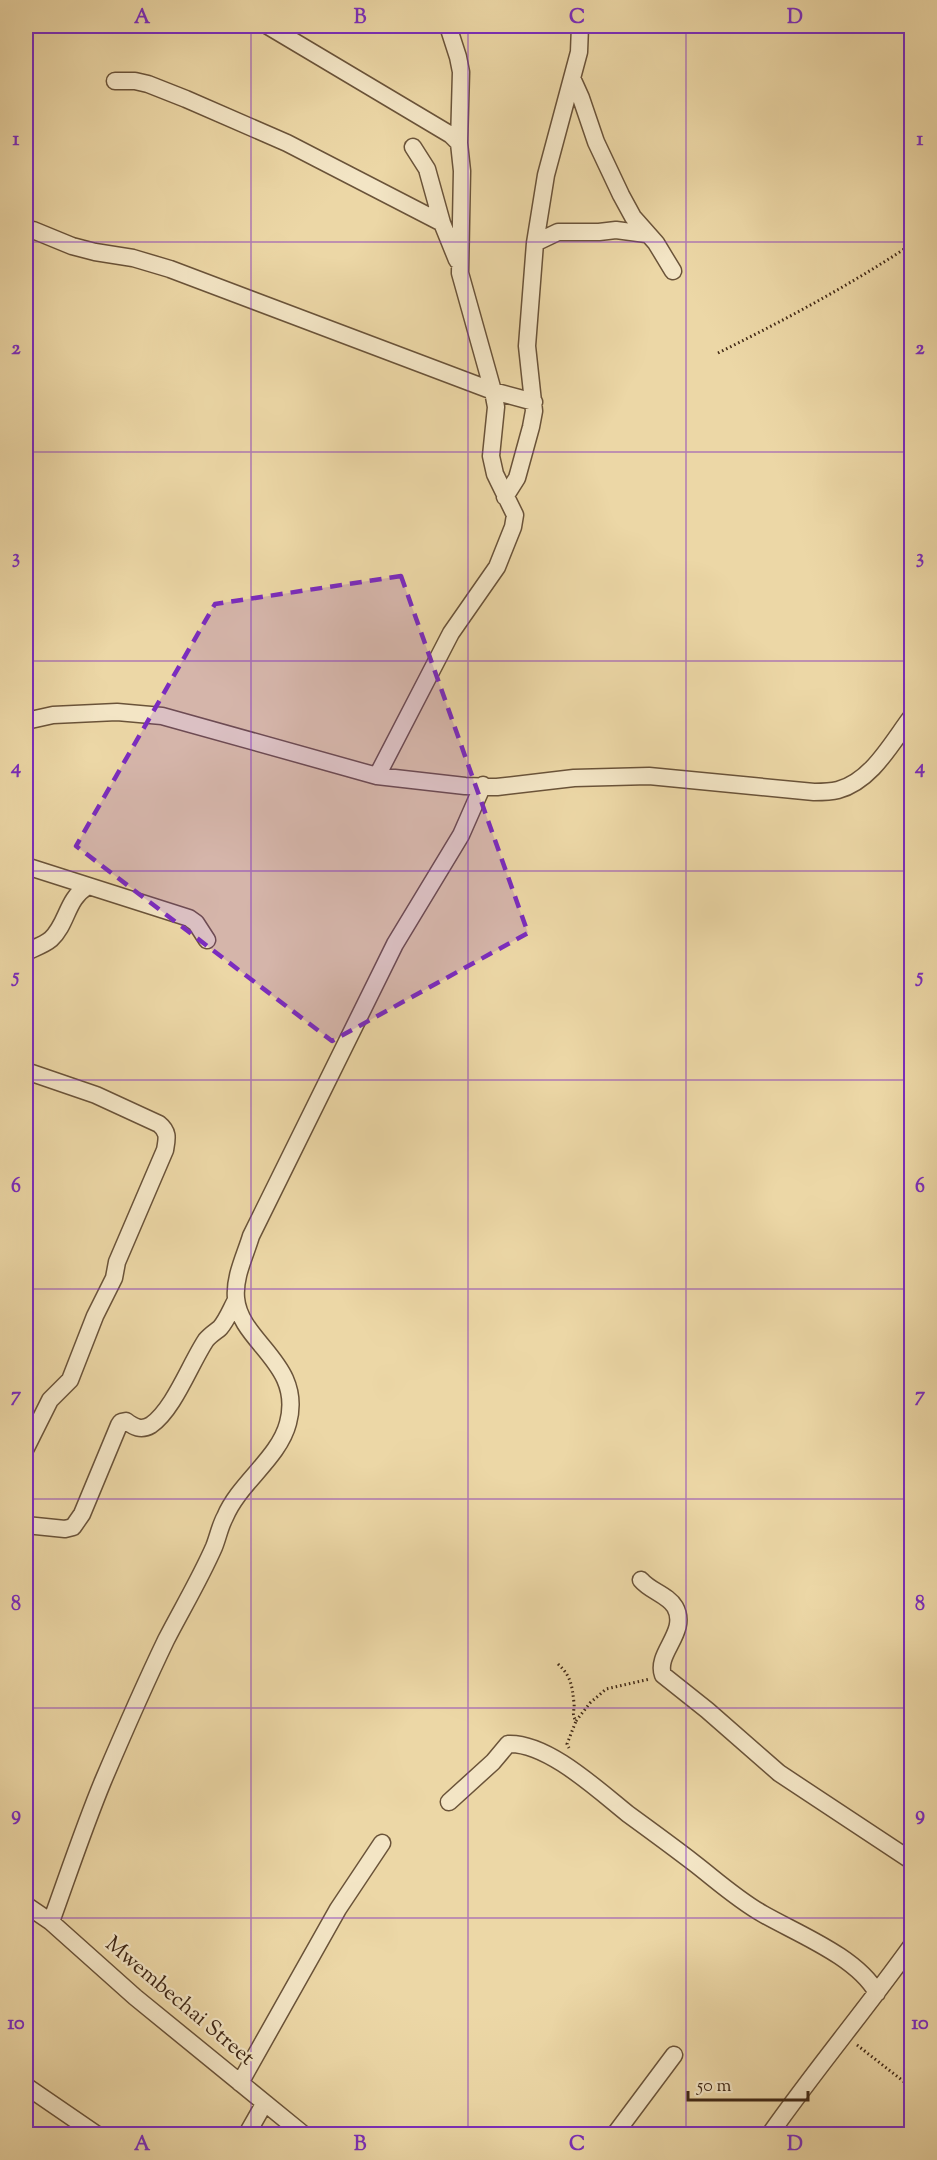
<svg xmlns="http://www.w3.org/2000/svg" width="937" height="2160" font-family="'Sorts Mill Goudy',serif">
  <rect width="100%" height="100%" fill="#ecd7a6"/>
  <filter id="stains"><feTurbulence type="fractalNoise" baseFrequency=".00333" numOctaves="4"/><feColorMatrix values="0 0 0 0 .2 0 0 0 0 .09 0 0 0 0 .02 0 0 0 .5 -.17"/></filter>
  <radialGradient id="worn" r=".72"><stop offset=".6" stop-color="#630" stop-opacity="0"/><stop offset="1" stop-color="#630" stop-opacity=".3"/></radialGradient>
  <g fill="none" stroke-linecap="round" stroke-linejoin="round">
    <defs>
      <path id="street" d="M268,26L451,135L459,143
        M572,78L581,98L596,142L621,195L633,217L656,243L673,271
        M115,81H135L148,84L186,99L287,143L442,223
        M413,147L427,169L442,223L457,260
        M26,230H33L72,246L95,252L133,258L170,269L493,391L534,402
        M535,243L558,232H599L616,230L646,234
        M505,497L517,478L531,427L534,411L527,346L535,243L546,175L579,52L580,26
        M26,721L53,715L117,712L162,716L377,776L465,786L497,787L574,778L649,776L814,792C821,792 830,792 838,790C872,781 892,742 912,716
        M377,776L451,633L497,567L513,527L515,515L495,474L491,456L496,407L493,391L460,273L462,171L459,143L461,72L458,57L448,26
        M26,866L189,918L196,923L207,940
        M26,952C34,948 44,945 51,939C68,923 66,899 88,886
        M26,1071L96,1095L159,1124C169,1132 167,1139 165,1150L117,1262L114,1278L95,1316L70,1380L50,1400L26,1448
        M26,1525L65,1529L73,1527L82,1514L119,1425L121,1422L126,1421C134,1427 141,1431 151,1425C174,1409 190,1364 206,1340C210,1335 215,1332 220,1328C227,1320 231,1309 236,1300
        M641,1580C650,1591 668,1595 675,1607C689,1632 655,1653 663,1675L707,1710L779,1773L912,1861
        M449,1802L493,1762L508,1744C547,1742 598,1790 628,1814C650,1830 672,1846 694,1863C716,1880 738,1900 763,1914C798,1934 857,1957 877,1993
        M26,1905L51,1922L135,1997L303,2134
        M51,1922C68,1875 84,1827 103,1781C123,1734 144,1686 166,1640C182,1609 200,1579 214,1547C218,1537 220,1526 225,1517C239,1483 279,1458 288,1423C304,1363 240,1343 236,1298C234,1277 245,1256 251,1236L395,944L461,835L483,785
        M240,2083L338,1909L382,1843
        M26,2086L96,2134
        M247,2134L264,2104
        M615,2134L674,2055
        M770,2134C815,2070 866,2009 912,1945"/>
    </defs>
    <use href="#street" stroke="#6a5339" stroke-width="19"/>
    <path stroke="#3f2715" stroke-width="3" stroke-dasharray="1.5 3" stroke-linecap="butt" d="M718,353C785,320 850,285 912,244
      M558,1664C571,1676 572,1685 574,1703C575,1711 571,1713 576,1721L567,1744L569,1748
      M576,1721L590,1703L606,1689L650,1679
      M857,2045L912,2088"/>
    <use href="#street" stroke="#f3e5c5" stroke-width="16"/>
  </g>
  <path fill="#7b2cbf" fill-opacity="0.2" stroke="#7b2cbf" stroke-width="4.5" stroke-dasharray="12 8" stroke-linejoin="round" d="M401,576L528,933L332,1041L76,846L215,604Z"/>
  <path fill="none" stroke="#7b2cbf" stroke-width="1.5" stroke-opacity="0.55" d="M251,26V2134M468,26V2134M686,26V2134M26,242H912M26,452H912M26,661H912M26,871H912M26,1080H912M26,1289H912M26,1499H912M26,1708H912M26,1918H912"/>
  <g text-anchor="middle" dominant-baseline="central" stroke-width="4.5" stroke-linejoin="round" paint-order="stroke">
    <g font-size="22" fill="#3f2715" stroke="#f3e5c5">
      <text transform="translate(179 2002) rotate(40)">Mwembechai Street</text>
    </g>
  </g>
  <rect width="937" height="2160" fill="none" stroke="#ecd7a6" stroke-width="66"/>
  <path d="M688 2091v9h120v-9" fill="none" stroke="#3f2715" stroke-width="3"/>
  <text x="697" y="2091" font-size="18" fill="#3f2715" stroke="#f3e5c5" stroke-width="4.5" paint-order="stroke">50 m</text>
  <rect x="33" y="33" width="871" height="2094" fill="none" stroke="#7b2cbf" stroke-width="2"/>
  <g font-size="20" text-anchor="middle" font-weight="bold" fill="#7b2cbf">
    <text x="142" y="23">A</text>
    <text x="360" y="23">B</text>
    <text x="577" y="23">C</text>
    <text x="795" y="23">D</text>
    <text x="16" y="145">1</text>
    <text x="920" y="145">1</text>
    <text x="16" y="354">2</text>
    <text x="920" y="354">2</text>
    <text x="16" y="563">3</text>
    <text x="920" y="563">3</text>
    <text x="16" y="773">4</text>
    <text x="920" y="773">4</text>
    <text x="16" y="982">5</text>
    <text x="920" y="982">5</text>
    <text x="16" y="1192">6</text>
    <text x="920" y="1192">6</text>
    <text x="16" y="1401">7</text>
    <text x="920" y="1401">7</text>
    <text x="16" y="1610">8</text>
    <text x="920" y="1610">8</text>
    <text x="16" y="1820">9</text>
    <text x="920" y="1820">9</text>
    <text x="16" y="2029">10</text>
    <text x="920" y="2029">10</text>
    <text x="142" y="2150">A</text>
    <text x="360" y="2150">B</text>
    <text x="577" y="2150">C</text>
    <text x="795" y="2150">D</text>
  </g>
  <rect width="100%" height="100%" filter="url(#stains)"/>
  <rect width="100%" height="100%" fill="url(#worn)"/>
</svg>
